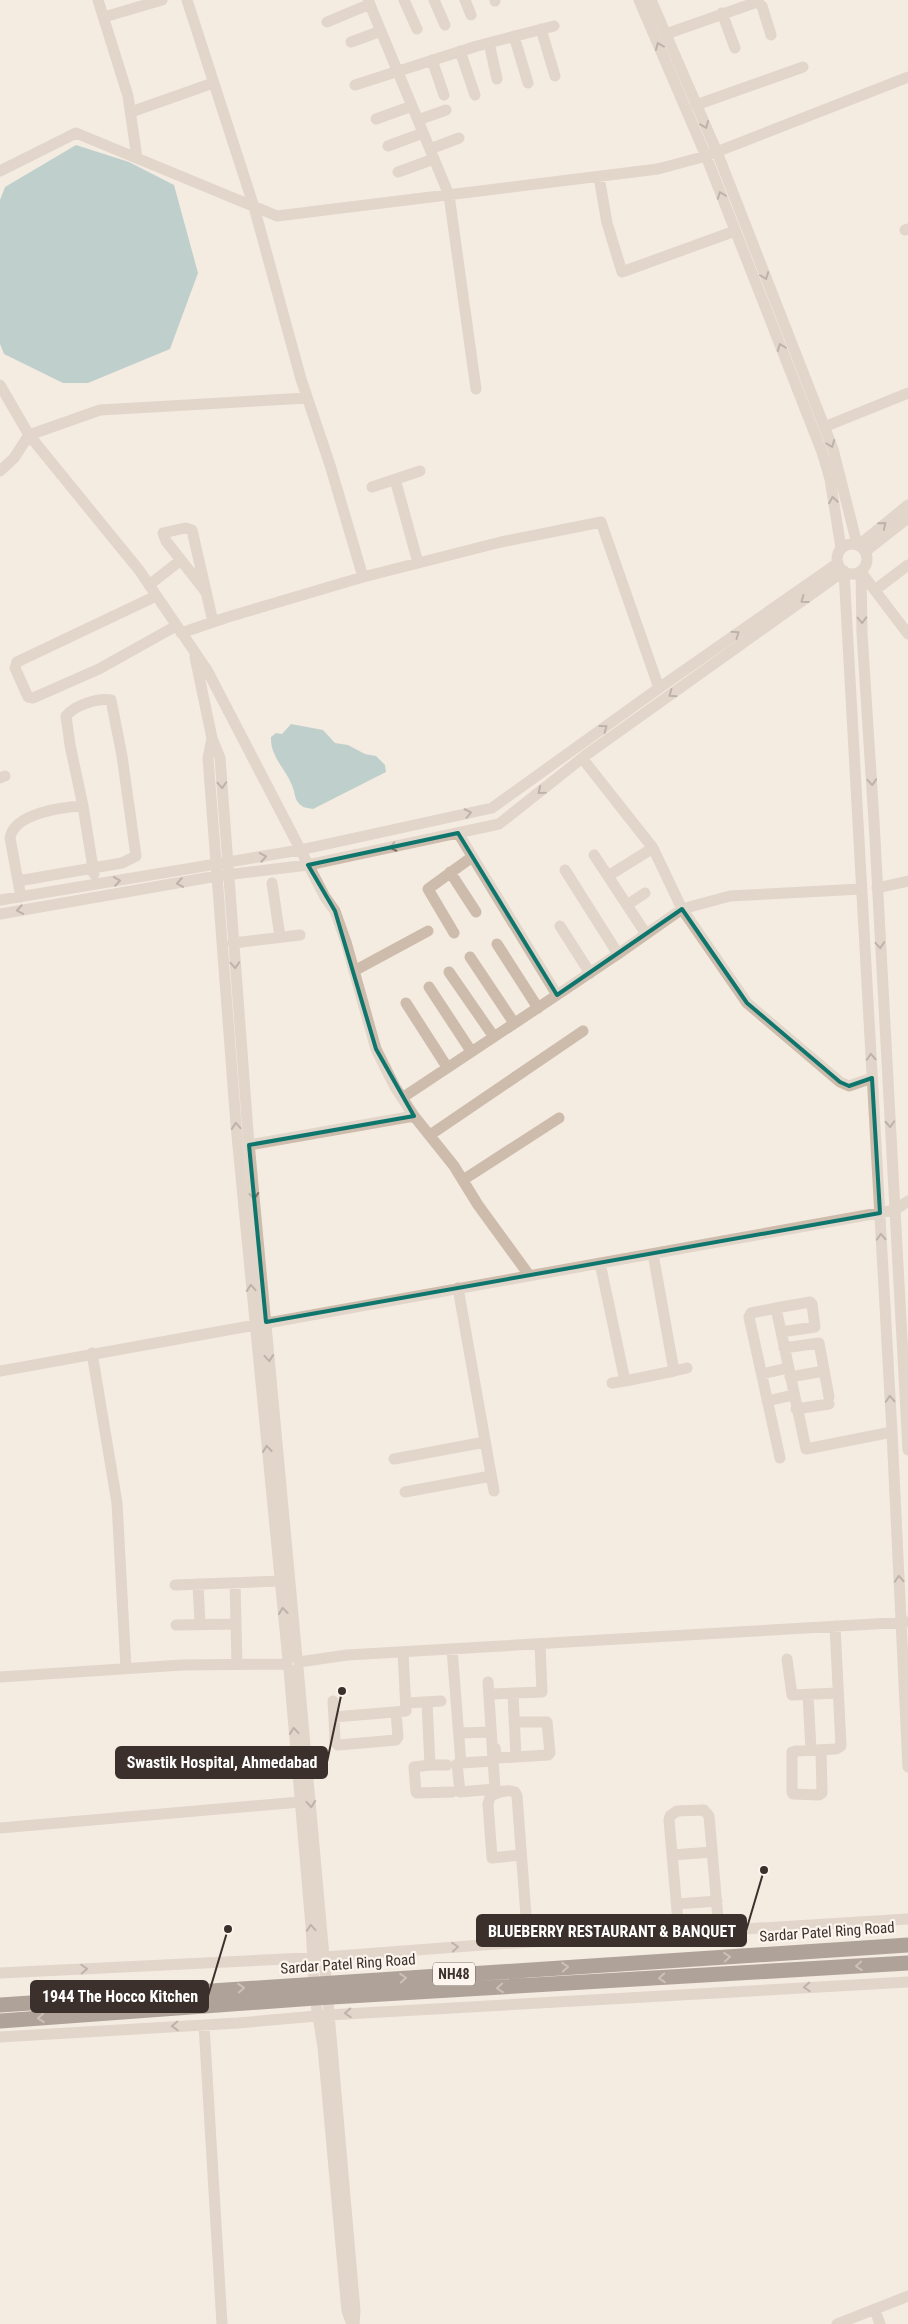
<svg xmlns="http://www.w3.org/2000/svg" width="908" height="2324" font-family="'Roboto Condensed',sans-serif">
  <rect width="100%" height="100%" fill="#f4ebe1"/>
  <path fill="#7fb0b2" d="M76,145L129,162L174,185L198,273L170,349L88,383H63L4,354L0,344V200L5,187Z
    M291,724L323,730L335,743L348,745L365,754L376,756L385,765L386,772L313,809C310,808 304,808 302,806C295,802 295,794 293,788C287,770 270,757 271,737L276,733L282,734Z"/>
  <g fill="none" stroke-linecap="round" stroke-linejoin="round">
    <path stroke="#cdbbac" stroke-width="11" d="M98,0L128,96L137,158
      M368,0L449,195L476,389
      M404,0L417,29
      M434,0L445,25
      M465,0L471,15
      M495,0V1
      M639,0L706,156L822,452L830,479L841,548
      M651,0L717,152L833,449L857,544
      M722,13L735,48
      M104,17L162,0
      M327,22L370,4
      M541,29L555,76
      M666,34L757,2L762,6L771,35
      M514,36L528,83
      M351,42L381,31
      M489,43L497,79
      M460,51L475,95
      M432,60L444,95
      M355,85L477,46L554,26
      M696,105L803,67
      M131,112L213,83
      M376,119L412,106
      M418,120L446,110
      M388,146L423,133
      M430,149L459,138
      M0,171L76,133L277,216L658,169L706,156L908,77
      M398,172L434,159
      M599,177L607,223L622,272L735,231
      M905,230L908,229
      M0,385L29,435L139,570L207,670L325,897L335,911L346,942L376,1049L395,1087L414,1116L454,1166L478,1205L529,1275
      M824,427L908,393
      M0,471L14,458L29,435L100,410L307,398
      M395,479L418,563
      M372,487L420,471
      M837 559a15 15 0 1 1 30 0a15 15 0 1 1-30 0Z
      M859,545L908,505
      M866,551L908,518
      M844,571L892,1432L908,1767
      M861,572L862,633L874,821L908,1450
      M861,572L908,634
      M363,577L501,542L601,522L659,688
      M149,585L181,560
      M875,590L908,565
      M206,592L166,541L163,533L185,528L192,530L213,622
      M156,596L17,662L15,668L28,697L33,698L99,669L176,626
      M181,633L228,617L363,577L330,465L301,379L254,207L187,0
      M195,657L212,738L220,758L248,1132L297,1658
      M212,738L208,758L236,1125L288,1660
      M582,758L653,848L682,909L730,896L862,889
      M0,778L5,776
      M83,806L94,874
      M458,833L557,995L618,954
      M594,855L646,934
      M565,870L618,954L682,909L747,1003L840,1082L849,1086L872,1078
      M450,872L476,912
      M608,876L653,848
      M18,881L122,863L136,856L122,756L111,700C97,698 75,705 66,716L70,745L83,806C63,807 14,813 10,838L21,897
      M272,883L280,937
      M877,888L908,881
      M0,900L300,850L492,808L659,688L838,563
      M627,905L645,893
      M0,914L217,876L308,865L499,824L586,755L844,571
      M560,926L590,973
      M454,933L428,889L472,857
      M233,943L300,935
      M497,944L538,1008
      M470,957L514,1023
      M354,971L428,931
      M449,972L494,1037
      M429,987L471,1051
      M406,1003L447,1067
      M402,1098L557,995
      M430,1135L583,1031
      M249,1145L414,1116
      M463,1180L559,1118
      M600,1263L625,1381L674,1371L653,1254
      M458,1288L494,1491
      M776,1308L810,1302L812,1304L815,1327L781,1332
      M784,1348L819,1343L829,1397
      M92,1353L117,1503L126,1669
      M0,1371L895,1210L908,1201
      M674,1371L687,1368
      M762,1374L788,1368
      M790,1377L824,1371
      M612,1383L625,1381
      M767,1401L793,1395
      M796,1409L829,1404
      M780,1458L749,1317L751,1313L776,1308L806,1449L892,1432
      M394,1459L485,1442
      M405,1492L491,1476
      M235,1583L237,1664
      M198,1584L200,1625
      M175,1585L280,1581
      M176,1625L236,1624
      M452,1649L461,1763L457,1764L460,1792L495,1789L488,1682
      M787,1659L792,1695L838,1693
      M299,1662L347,1655L908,1622
      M298,1668C318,1882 336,2097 355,2311L354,2324
      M289,1669L311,1926L315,1998L323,2047L347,2311L352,2324
      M0,1677L182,1665L287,1664
      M492,1694L542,1692L540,1644
      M808,1695L811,1750
      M333,1701L334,1717L406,1711L403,1652
      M427,1702L430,1765L414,1767L416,1792L417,1793L452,1792
      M406,1703L441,1701
      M334,1717L335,1742L338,1745L396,1740L398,1737L396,1712
      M514,1722H547L550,1753L548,1755L516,1757
      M459,1733L491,1732
      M495,1748L497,1758L516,1757L513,1694
      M821,1750L822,1793L819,1795L793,1794L792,1792V1752L796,1751L836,1749L841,1746L835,1626
      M461,1763L493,1761
      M430,1765H447
      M0,1828L300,1802
      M521,1855L492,1858L488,1804L490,1797C496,1792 508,1789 515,1792L517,1796L528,1942
      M672,1855L712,1852
      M677,1904L717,1901
      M679,1933L669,1820L670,1816L677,1811L704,1810L709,1816L719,1930
      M0,1973L325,1957L482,1945L908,1919
      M204,2025L222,2324
      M0,2037L238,2023L328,2015L908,1982
      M875,2310L880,2324
      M837,2324L908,2296"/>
    <path stroke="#5c4a42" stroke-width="15" d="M0,2005L908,1945
      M0,2021L315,1998L908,1963"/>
  </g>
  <defs><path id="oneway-chevron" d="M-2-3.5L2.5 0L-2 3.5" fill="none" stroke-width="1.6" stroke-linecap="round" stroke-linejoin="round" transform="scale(1.25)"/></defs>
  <g stroke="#7d6f65">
    <use href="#oneway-chevron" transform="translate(659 46) rotate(-113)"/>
    <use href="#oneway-chevron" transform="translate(705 125) rotate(67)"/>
    <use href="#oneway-chevron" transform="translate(721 195) rotate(-111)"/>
    <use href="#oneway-chevron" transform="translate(765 276) rotate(69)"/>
    <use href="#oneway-chevron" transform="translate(781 347) rotate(-111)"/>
    <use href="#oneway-chevron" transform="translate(831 444) rotate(69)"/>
    <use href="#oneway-chevron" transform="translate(833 500) rotate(-99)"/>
    <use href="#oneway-chevron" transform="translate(883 525) rotate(-39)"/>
    <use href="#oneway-chevron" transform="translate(804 600) rotate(144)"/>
    <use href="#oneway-chevron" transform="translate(862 620) rotate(89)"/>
    <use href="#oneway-chevron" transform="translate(736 634) rotate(-35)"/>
    <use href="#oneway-chevron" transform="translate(672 694) rotate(145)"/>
    <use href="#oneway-chevron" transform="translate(604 728) rotate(-36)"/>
    <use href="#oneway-chevron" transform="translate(872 782) rotate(86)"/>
    <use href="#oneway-chevron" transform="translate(222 785) rotate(87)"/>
    <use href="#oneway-chevron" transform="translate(541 791) rotate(141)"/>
    <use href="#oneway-chevron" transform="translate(468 813) rotate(-12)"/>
    <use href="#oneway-chevron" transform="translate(393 847) rotate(168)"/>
    <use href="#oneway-chevron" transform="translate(263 857) rotate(-10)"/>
    <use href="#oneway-chevron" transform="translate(117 881) rotate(-9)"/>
    <use href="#oneway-chevron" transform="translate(180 883) rotate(170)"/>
    <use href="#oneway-chevron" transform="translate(20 910) rotate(170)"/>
    <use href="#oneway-chevron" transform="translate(880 945) rotate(86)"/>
    <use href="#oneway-chevron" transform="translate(235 965) rotate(86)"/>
    <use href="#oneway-chevron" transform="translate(871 1057) rotate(-93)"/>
    <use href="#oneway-chevron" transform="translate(890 1124) rotate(87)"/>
    <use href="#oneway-chevron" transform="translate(236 1126) rotate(-95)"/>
    <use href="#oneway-chevron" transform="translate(254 1196) rotate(85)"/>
    <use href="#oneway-chevron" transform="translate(881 1237) rotate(-93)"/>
    <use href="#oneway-chevron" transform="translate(251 1288) rotate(-95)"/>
    <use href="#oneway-chevron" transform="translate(269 1358) rotate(85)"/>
    <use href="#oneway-chevron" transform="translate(890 1399) rotate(-93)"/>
    <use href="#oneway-chevron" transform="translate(267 1449) rotate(-96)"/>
    <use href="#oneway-chevron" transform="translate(899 1579) rotate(-93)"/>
    <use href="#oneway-chevron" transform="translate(283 1611) rotate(-96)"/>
    <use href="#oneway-chevron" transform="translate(294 1731) rotate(-95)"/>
    <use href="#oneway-chevron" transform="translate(311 1804) rotate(85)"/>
    <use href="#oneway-chevron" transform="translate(311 1928) rotate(-94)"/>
    <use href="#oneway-chevron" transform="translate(455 1947) rotate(-4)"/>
    <use href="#oneway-chevron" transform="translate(84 1969) rotate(-3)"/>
    <use href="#oneway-chevron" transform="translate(807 1987) rotate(177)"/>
    <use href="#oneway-chevron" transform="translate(348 2013) rotate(177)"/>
    <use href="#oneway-chevron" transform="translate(175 2026) rotate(177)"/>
  </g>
  <g stroke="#9c8e87">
    <use href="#oneway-chevron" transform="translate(727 1957) rotate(-4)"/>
    <use href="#oneway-chevron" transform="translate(859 1966) rotate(176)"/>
    <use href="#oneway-chevron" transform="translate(565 1967) rotate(-4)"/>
    <use href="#oneway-chevron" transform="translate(403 1978) rotate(-4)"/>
    <use href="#oneway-chevron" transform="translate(662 1978) rotate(176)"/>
    <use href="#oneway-chevron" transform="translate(241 1988) rotate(-4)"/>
    <use href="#oneway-chevron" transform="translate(500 1988) rotate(176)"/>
    <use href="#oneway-chevron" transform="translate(41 2018) rotate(176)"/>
  </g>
  <path d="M0 0H908V2324H0ZM458,833L557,995L682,909L747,1003L840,1082L849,1086L872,1078L880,1213L266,1322L249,1145L414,1116L376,1049L335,911L308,865Z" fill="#f4ebe1" fill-opacity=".55" fill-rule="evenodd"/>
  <path fill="none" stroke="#0f766e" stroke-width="4" stroke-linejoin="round" d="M458,833L557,995L682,909L747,1003L840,1082L849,1086L872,1078L880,1213L266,1322L249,1145L414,1116L376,1049L335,911L308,865Z"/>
  <g text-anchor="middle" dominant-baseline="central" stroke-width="4.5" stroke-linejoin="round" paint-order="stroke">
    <rect fill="#fbf5ee" stroke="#756b66" stroke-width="1" x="433" y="1962.5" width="42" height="23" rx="4"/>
    <g font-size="14" font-weight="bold" fill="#3b302b">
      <text x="454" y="1974">NH48</text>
    </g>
    <g font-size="15" fill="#3b302b" stroke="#fbf5ee">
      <text transform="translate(827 1932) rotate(-4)">Sardar Patel Ring Road</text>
      <text transform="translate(348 1964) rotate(-4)">Sardar Patel Ring Road</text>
    </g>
  </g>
  <path fill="none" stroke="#3b302b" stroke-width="2" d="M342 1691L327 1762M764 1870L746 1931M228 1929L208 1996"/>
  <g fill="#3b302b" stroke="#fbf5ee" stroke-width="2">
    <circle cx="342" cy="1691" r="5"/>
    <circle cx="764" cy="1870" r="5"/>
    <circle cx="228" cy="1929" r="5"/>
  </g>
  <g fill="#3b302b" stroke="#3b302b" stroke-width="2">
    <rect x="116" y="1747" width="211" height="31" rx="5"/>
    <rect x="477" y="1915" width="269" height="31" rx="5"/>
    <rect x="31" y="1981" width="177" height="31" rx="5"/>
  </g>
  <g font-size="16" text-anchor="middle" font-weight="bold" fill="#fff">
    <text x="222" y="1768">Swastik Hospital, Ahmedabad</text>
    <text x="612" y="1937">BLUEBERRY RESTAURANT &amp; BANQUET</text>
    <text x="120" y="2002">1944 The Hocco Kitchen</text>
  </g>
</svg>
